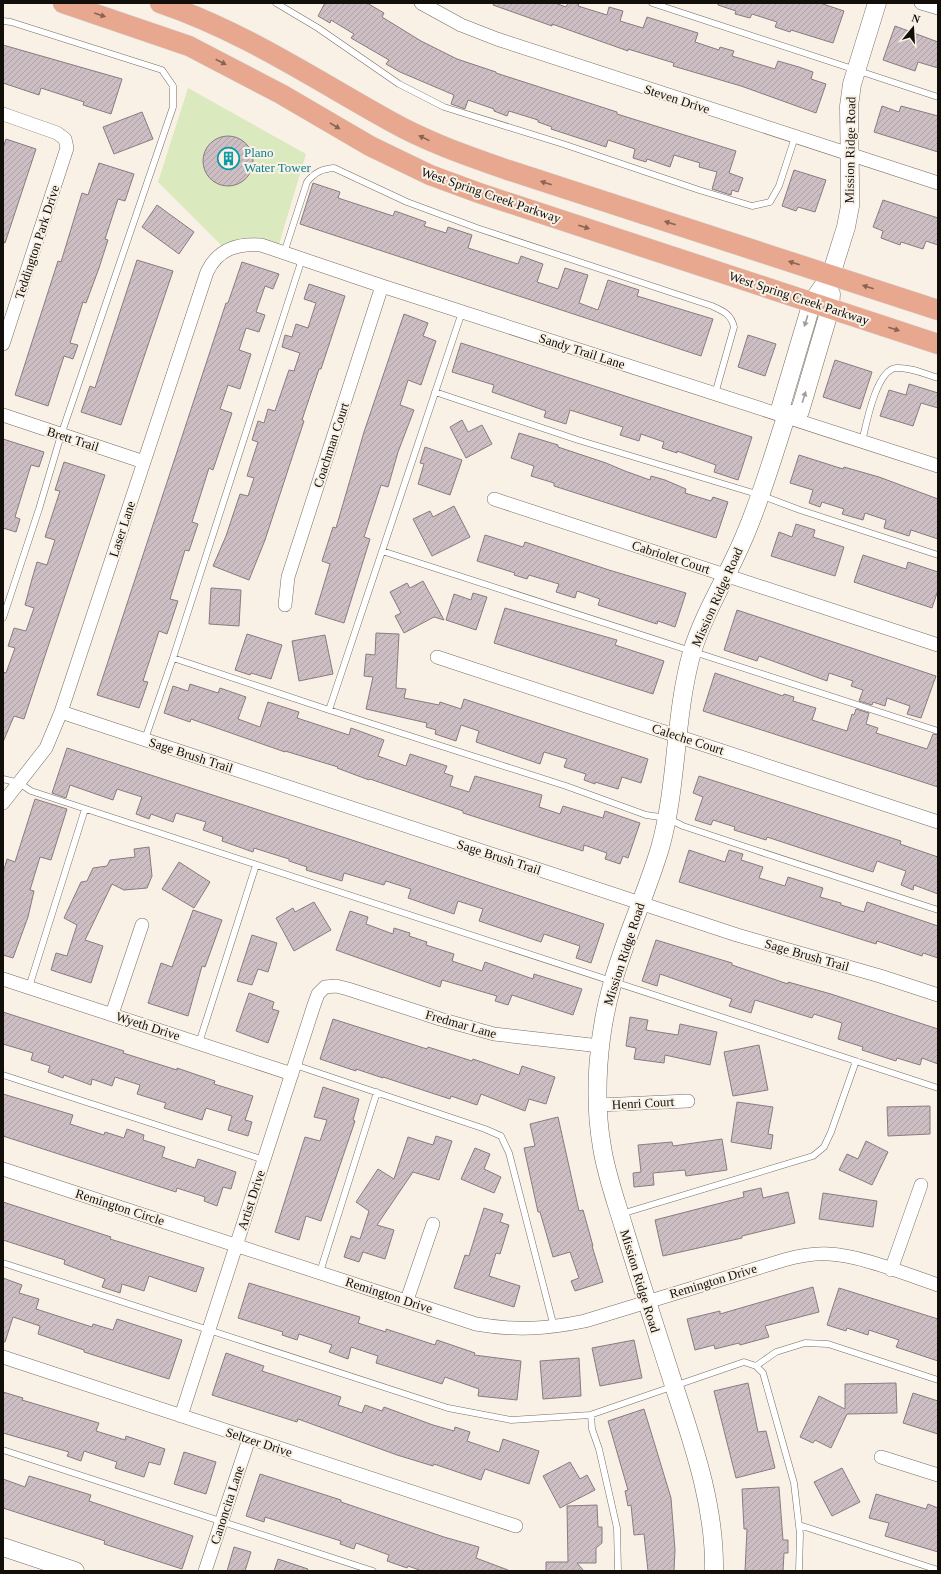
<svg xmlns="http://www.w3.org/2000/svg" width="941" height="1574" font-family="Georgia,serif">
  <defs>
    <pattern id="building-hatch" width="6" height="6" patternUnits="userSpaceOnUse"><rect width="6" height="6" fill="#ccbec3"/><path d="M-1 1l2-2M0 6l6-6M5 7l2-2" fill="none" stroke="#aea2a6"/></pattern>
  </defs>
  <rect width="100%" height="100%" fill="#f9f1e6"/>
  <path fill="#dbe9bf" d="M188,88L306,154L277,251L226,250L158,182Z"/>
  <path fill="url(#building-hatch)" stroke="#897c81" d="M325,3H367L384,13L382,17L421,41L457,59L496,72V73L617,112V114L736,151L729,173L743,178L738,192L732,190L731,195L712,189L717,172L699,167L700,163L674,155L670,167L647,159L646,162L633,158L635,149L608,140L606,147L551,129L552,127L538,122V120L509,111L507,116L494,111V109L468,100L465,109L451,104L454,95L400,72L386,64L389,60L351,38L354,34L331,20L330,23L318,16Z
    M494,3H555L566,7L568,3H579L578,6L607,15L609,7L623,11L620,21L643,28L647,17L685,29L698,33L695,42L719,50L720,47L734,51L732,56L775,69L778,61L799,67L813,72L811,79L826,84L816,113L741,86L673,66L674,63L628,49V51L552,24V26L493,5Z
    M718,3H820L844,11L833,43L791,30L790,32L775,27L777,22L752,14L750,18L735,14L736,11L718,5Z
    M895,26L938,42V68L918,62L915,71L883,60Z
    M3,45L122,79L111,114L83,105L84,102L41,88L39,95L3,83Z
    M882,106L899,112L901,106L938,116V152L874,132Z
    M142,112L153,139L114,154L103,127Z
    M203 161a25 25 0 1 1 50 0a25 25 0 1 1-50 0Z
    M6,139L36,149L5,243L3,242V148Z
    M99,163L134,174L125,201L118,199L105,239L108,240L99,268L86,303L83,302L70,343L78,345L73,359L64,356L48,406L15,395L58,261L61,262L82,193L88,195Z
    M794,170L826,180L815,212L798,207L796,211L782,206Z
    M313,183L340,192L338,198L393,216L395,211L426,222L424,226L446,233L448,227L472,235L468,248L518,264L521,256L543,264L537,282L558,289L565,268L588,275L579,303L598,310L608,280L639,290L637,296L713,319L701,356L300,224Z
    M883,200L938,218V245L926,241L923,249L901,242L900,245L881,238L883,231L873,227Z
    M157,205L194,232L179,254L142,227Z
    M137,260L173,271L121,425L81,412L90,386L95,388Z
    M242,262L279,274L273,289L265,286L256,312L265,315L259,332L246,328L239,350L251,354L240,389L228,385L220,409L232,413L213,470L209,468L192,522L198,524L189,551L185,550L170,599L178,601L167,634L159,631L143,681L148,682L139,708L97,695L226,303H228Z
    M309,284L345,296L321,369H319L302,420L304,421L265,540L249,580L213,566L226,536L240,494L248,496L254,478L247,476L258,442L252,440L258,421L264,423L268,409L275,411L289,370L294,371L300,353L282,347L285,335L292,337L296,324L308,328L316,303L304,299Z
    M404,314L428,323L423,336L436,341L421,385L408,380L400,405L414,410L398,452L388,487L381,485L364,537L370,539L344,623L315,614L330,564L322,561L333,527L336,528L364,432Z
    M748,335L776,344L765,376L738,367Z
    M461,343L752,437L738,480L714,472L716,465L677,451V453L662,448L664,442L641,434L639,441L620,435L623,427L570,410L566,424L544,417L546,411L492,392L494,385L452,372Z
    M835,360L872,372L860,409L823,397Z
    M909,384L938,393V408L921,403L913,426L880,416L889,390L906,395Z
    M462,420L468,432L482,425L492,444L466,458L450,427Z
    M519,433L558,445V447L606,463L625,471L650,480L651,476L665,480L686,489L685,493L711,501L713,497L728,502L716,538L554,486V483L531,476L534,466L511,458Z
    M3,439L44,452L39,467L31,465L15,517L20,519L16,532L3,528Z
    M425,447L462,460L450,495L418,484L424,464L420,463Z
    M799,455L843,469L844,467L879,477L938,499V539L911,530L909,536L884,528L886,520L865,513L863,520L842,514L844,509L822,502L820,507L809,503L813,490L790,483Z
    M64,462L105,475L24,719L14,716L3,742V672L6,673L15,648L8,646L14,628L26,631L34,608L25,605L32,579L37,562L47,565L55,540L45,537L60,491L55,490Z
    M454,506L470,537L432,556L413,519L430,511L433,517Z
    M796,524L815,530L813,537L844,547L835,576L771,556L779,532L792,537Z
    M485,535L523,547L525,542L609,570L686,593L675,627L658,621L657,624L598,605L600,599L577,591L575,598L556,592L559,584L529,575L527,579L514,575L515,573L477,561Z
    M863,555L906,569L908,562L938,572V590L932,608L854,582Z
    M423,581L444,620L434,617L404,633L395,616L401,613L390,592L407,583L410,588Z
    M211,588L241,590L239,626L209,624Z
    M473,593L487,597L476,630L446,620L454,594L471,600Z
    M505,608L617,640L615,645L664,661L653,694L494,643Z
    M737,610L936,676L921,718L907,714L910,706L887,698L885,706L873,702L872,705L859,701L863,690L851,686L853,681L829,673L827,681L759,656L757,661L724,650Z
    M376,633L399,634L396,688L406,689L404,698L439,705L440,702L461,709L464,699L648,759L641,783L622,777L618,789L595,782V784L584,780L586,774L564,767L567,759L544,752L540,764L476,742L479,731L461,725L456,741L435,734L436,730L426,727L427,723L366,709L373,677L364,676L366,654L375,655Z
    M247,634L282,645L271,679L251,673L250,675L235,670Z
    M325,635L333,674L299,681L292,641Z
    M715,673L783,696L784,694L794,697L793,701L816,708L812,720L847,731L852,714L854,715L856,709L869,713L866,724L878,728L876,733L927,749L933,734L938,735V787L703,711Z
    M190,684L218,693L220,688L246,697L238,719L260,727L268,702L299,712L297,718L349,735L351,728L384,740L378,756L406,766L410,754L447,766L444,773L453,776L450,786L469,792L475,776L542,795L539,807L560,814L563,806L603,818L605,811L640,823L628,858L623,856L620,864L605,859L607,853L584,845L583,851L541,838L463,813V811L370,779L369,780L337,768L338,767L285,751V752L191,719L190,722L164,713L173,686L188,691Z
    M67,748L355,841L604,924L591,963L576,958L580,946L544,934L541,942L479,921L483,909L458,901L454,914L408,898L411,889L386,881L384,885L344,873L342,881L306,870L307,867L289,861V859L254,848L253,852L222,841L223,837L203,830L206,822L176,813L173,822L151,814L149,819L136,814L142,797L117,789L113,800L70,785L66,798L52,793Z
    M699,776L901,841L900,844L938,857V894L914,885L913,890L901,885L906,871L877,861L873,872L767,837L766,840L734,830L735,827L713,820L711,825L695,820L703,797L693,793Z
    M35,799L67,809L51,860L40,857L30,890L34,891L28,917L13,958L3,955V873L7,859L15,862Z
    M149,847L152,876L147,888L124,890L112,884L85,940L103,946L91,983L51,970L56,953L67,956L77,925L64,918L81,882L87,881L93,868L107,866L110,860L135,857L134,849Z
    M689,850L725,862L729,850L743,854L741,860L763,867L759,878L785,886L788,877L823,888L820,897L841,903V905L864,912L867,902L938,926V958L923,953L922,956L877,941L876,944L679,882Z
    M179,862L210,882L194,908L162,889Z
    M314,902L331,930L294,951L276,918L293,908L295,912Z
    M193,910L222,920L205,967L202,966L188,1016L148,1003L161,963L172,967Z
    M350,911L368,917L366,924L393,934L394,928L410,933L409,936L427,942L426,945L454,954L452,961L482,971L485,962L533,979L534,974L582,989L573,1015L512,995L508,1005L495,1001L497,996L442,980L440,987L336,950Z
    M252,935L277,943L268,972L258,969L252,985L237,981Z
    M656,940L732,963V965L788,984V982L831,994L938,1029V1064L922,1058L920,1065L897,1058L896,1061L862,1050L863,1047L838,1039L842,1023L814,1014L812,1018L755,1000L751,1013L729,1006L732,999L660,974L657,986L642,981Z
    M249,993L274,1002L272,1009L279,1011L268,1043L236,1031Z
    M3,1012L87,1039L124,1051L123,1053L177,1070V1068L215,1081L214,1084L253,1096L245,1120L252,1122L248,1136L228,1130L232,1116L206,1108L202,1120L164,1108L166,1103L137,1094L140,1085L115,1077L112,1086L92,1079L91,1085L64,1075L63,1078L48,1072L50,1066L31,1060L33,1053L3,1044Z
    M630,1017L648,1020L646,1030L678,1035L680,1024L717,1032L710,1065L665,1055L664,1063L634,1059L636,1048L626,1046Z
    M333,1019L427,1049L428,1047L472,1061L473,1059L519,1075L522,1066L555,1077L546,1104L529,1099L525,1111L481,1094L477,1105L451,1096L450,1099L383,1077V1078L356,1069V1071L320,1059Z
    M759,1045L768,1090L733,1096L724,1052Z
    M323,1087L359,1099L353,1120L355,1121L321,1221L306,1216L299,1240L275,1232L305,1137L320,1141L327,1120L314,1117Z
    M3,1094L73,1115L70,1124L104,1135L105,1132L124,1138L127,1129L144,1135L143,1140L165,1147L162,1157L195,1168L198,1159L236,1172L231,1189L223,1187L217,1206L204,1201L205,1197L177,1188L176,1192L3,1136Z
    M737,1102L773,1107L768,1134L773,1135L771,1149L731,1142Z
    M930,1106V1134L888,1136L887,1107Z
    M558,1117L579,1211L583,1210L593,1246H592L603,1282L575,1291L571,1281L579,1278L570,1252L553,1257L540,1212H538L524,1148L535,1146L530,1124Z
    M436,1136L452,1141L439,1180L413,1172L377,1225L394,1230L385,1259L363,1252L359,1262L344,1257L351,1236L360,1239L369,1211L356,1202L378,1169L394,1179L408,1137L433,1145Z
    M722,1139L727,1170L686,1176L685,1170L653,1173L654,1185L634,1187L633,1173L641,1172L638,1145L672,1142L673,1146Z
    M866,1141L888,1152L872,1185L839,1170L847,1154L858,1159Z
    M475,1148L490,1154L484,1169L501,1177L494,1193L461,1179Z
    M761,1188L763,1198L788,1192L795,1223L742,1236V1238L663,1256L655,1220L744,1197L743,1192Z
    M823,1193L877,1201L873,1227L819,1219Z
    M3,1202L111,1237L110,1239L204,1268L196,1292L149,1276L144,1291L122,1284L120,1293L102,1287L105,1279L64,1264L65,1260L3,1240Z
    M484,1208L503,1214L500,1222L509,1225L500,1254L496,1253L489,1276L520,1286L514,1307L454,1288L465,1255L469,1256Z
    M3,1278L22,1285L19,1293L39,1299L36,1309L92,1327L93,1324L113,1330L117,1319L182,1340L169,1379L84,1352V1350L38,1334L40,1326L13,1317L5,1342H3Z
    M249,1283L360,1317L358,1323L386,1332V1329L435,1345L437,1340L475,1353L474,1355L521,1361L517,1400L478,1396L479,1389L445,1377L442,1384L392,1368L376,1363L378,1356L351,1347L348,1359L329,1352L332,1345L299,1334L297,1340L282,1335L283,1332L238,1318Z
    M813,1287L819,1312L765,1326L769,1337L740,1345L739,1343L715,1349L714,1345L695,1350L687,1319L720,1311V1314Z
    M839,1288L938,1319V1361L896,1347L899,1340L869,1330L868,1335L847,1328L846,1331L827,1325Z
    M634,1340L642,1378L600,1386L592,1348Z
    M226,1353L264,1366L262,1371L341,1397L338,1405L362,1413L365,1405L382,1411L384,1407L433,1425L454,1431L455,1427L470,1432L467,1441L499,1452L503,1439L539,1451L529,1484L485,1469L481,1480L434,1464L433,1466L397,1455L298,1419L297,1422L212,1395Z
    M579,1358L581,1396L543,1399L540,1361Z
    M748,1383L758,1432L766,1431L775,1468L736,1478L714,1391Z
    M896,1383L897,1413L847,1414L831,1448L815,1440L813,1443L800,1437L819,1396L845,1409V1384Z
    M3,1392L23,1398L22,1400L99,1423L96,1431L125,1440L126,1436L165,1449L160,1465L149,1462L144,1477L115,1468L117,1462L84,1451L81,1461L67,1456L69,1452L3,1433Z
    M913,1393L938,1401V1434L903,1423Z
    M644,1409L671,1498L675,1550L674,1571H648L644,1534L634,1535L631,1505L628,1506L625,1491L628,1490L608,1421Z
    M184,1452L216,1462L206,1494L174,1484Z
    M570,1462L580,1479L587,1475L595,1490L560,1508L543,1476Z
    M842,1468L860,1502L832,1516L814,1482Z
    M260,1474L341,1500V1502L444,1537L479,1547L476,1558L508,1570V1571H422L408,1566L407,1568L387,1561L389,1555L356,1543L354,1549L340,1544L341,1541L265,1517L264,1522L246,1516Z
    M29,1476L91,1495L89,1501L193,1536L182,1569L104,1544L105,1541L3,1508V1479L25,1487Z
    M779,1487L783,1540H788V1553H784L783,1571H745L747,1529H744L742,1489Z
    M876,1494L926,1509L928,1504L938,1508V1552L885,1536L889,1523L869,1518Z
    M597,1505L598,1527H602V1543L596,1548V1563H577L584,1571H546V1562H568L567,1506Z
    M234,1547L251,1552L245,1571H227Z
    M278,1559L308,1569L307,1571H274Z"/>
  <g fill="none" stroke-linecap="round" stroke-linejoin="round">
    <defs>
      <path id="lane" d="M276,3L318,28L399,84L444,107L563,144L699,190L752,206L770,202L779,186L795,137
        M652,3L938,97
        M3,21L11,22L162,70L173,86V107L61,435L39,509L3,618
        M284,253L307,182C315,172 322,169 334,168L407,202L477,228L712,306C723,311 731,314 734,327L715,394
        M435,392L578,440L760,495L800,510L938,555
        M862,442C866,425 876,370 896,368C910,367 925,374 938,378
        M382,551L938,731
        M173,658L302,259
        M329,710L566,786L646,815L667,818L683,826L755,850L938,910
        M145,739L173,658L329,710L462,312
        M3,779L19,783L31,791L938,1088
        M29,987L85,809
        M199,1043L256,865
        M295,1065L485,1129L501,1136L509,1153L554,1327
        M3,1075L264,1160
        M621,1214L813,1156L824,1147L831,1132L856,1061
        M3,1263L448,1408L511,1420L590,1415L744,1362L756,1366L763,1373L794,1483L800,1534L799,1571
        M320,1272L377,1092
        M756,1366L776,1352L805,1343L828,1344L938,1380
        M591,1415L592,1429L599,1449L617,1528L618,1571
        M3,1450L373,1571
        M799,1525L938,1570"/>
      <path id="street" d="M421,3L461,25L497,39L938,183
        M921,3L938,8
        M3,114L57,133L65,139L67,148L3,344
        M3,415L144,462
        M494,499L938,645
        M285,605L288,577L382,286
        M437,657L938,822
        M61,712L737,935L880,976L938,995
        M3,803L46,748L61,712L207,272C218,249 237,243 261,245L382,286L938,466
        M3,979L292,1074
        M112,1014L142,925
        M599,1105L688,1101
        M3,1169L476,1324C516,1331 546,1329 585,1321L784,1260C799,1256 813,1253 829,1254C860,1255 908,1275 938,1285
        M891,1270L921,1185
        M407,1300L433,1224
        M3,1357L516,1526
        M181,1416L314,1005L318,994L325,987L336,986L348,989L440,1019L494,1034L600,1046
        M881,1457L938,1475
        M205,1571L249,1439"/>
      <path id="secondary" d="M786,417L800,411L830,309L831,294
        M3,1547L75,1571
        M714,1571C715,1510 696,1452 677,1395C659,1339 641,1284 624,1228C616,1201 606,1174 602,1147C593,1096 598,1034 612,985C625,938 646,895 660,848C678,784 674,716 692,652C704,613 726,579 742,542C760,502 772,459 786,417L781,406L812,302L831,275L846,227L850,206V185L849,106L852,84L877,3"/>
      <path id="primary" d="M63,3L189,46L281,94L370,146L430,175L479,193L938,344
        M160,3C243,31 314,79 390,121C427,142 468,156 508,170L938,310"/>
    </defs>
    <use href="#lane" stroke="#756d64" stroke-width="7"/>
    <use href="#street" stroke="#756d64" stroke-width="14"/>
    <use href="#secondary" stroke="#756d64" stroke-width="19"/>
    <use href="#primary" stroke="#d4d4d3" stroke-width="21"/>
    <use href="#lane" stroke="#fff" stroke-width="6"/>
    <use href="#street" stroke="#fff" stroke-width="13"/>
    <use href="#secondary" stroke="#fff" stroke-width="18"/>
    <use href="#primary" stroke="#e8a78f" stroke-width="20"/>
  </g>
  <defs><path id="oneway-solid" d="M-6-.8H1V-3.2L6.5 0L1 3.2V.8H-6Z"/></defs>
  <g fill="#886354">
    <use href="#oneway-solid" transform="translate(100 15) rotate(19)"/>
    <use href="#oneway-solid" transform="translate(221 62) rotate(27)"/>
    <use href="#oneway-solid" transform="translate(335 126) rotate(31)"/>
    <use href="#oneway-solid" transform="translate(424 138) rotate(-154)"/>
    <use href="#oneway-solid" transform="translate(546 183) rotate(-162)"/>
    <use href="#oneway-solid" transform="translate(670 223) rotate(-162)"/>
    <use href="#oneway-solid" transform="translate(584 227) rotate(18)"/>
    <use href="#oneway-solid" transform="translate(794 263) rotate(-162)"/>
    <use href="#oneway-solid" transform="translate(868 287) rotate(-162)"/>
    <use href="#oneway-solid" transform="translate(894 329) rotate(18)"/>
  </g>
  <g fill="#a09f9d">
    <use href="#oneway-solid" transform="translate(806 321) rotate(107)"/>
    <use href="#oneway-solid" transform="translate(804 397) rotate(-73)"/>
  </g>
  <defs>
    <symbol id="building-ring" viewBox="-11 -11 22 22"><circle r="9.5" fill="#f9f1e6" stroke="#0f9aa8" stroke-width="1.5"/><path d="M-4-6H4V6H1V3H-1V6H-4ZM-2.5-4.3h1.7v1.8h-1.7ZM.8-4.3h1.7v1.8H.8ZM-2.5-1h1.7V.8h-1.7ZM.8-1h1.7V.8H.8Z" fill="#0f9aa8"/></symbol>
  </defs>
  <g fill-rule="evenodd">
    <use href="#building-ring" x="216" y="146" width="25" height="25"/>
  </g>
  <g text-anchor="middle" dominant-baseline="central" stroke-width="4" stroke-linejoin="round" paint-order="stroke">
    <g font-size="13" fill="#120f0b" stroke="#f9f1e6">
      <text transform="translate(677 99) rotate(18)">Steven Drive</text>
      <text transform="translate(850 150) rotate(-89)">Mission Ridge Road</text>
      <text transform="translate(491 195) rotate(19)">West Spring Creek Parkway</text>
      <text transform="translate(37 242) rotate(-72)">Teddington Park Drive</text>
      <text transform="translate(799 298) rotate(18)">West Spring Creek Parkway</text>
      <text transform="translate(582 351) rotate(18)">Sandy Trail Lane</text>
      <text transform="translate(73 439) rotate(18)">Brett Trail</text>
      <text transform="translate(331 445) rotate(-72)">Coachman Court</text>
      <text transform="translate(122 529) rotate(-72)">Laser Lane</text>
      <text transform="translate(671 557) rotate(18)">Cabriolet Court</text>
      <text transform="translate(717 597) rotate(-66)">Mission Ridge Road</text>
      <text transform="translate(688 739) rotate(18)">Caleche Court</text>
      <text transform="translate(191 755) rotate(18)">Sage Brush Trail</text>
      <text transform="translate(499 857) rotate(18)">Sage Brush Trail</text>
      <text transform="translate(624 954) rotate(-72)">Mission Ridge Road</text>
      <text transform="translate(807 955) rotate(16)">Sage Brush Trail</text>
      <text transform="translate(461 1024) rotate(16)">Fredmar Lane</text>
      <text transform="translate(148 1026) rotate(18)">Wyeth Drive</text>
      <text transform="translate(643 1103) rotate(-3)">Henri Court</text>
      <text transform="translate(251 1200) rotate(-72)">Artist Drive</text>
      <text transform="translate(120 1207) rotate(18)">Remington Circle</text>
      <text transform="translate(640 1281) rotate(73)">Mission Ridge Road</text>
      <text transform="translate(713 1281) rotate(-17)">Remington Drive</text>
      <text transform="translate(389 1295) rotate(18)">Remington Drive</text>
      <text transform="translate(259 1442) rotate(18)">Seltzer Drive</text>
      <text transform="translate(227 1505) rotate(-72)">Canoncita Lane</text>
    </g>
    <g font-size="13" fill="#0d838f" stroke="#f9f1e6" text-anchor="start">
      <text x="244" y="152">Plano<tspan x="244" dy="15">Water Tower</tspan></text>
    </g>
  </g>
  <rect width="941" height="1574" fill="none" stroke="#120f0b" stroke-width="8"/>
  <g transform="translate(913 28) rotate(18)" stroke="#f9f1e6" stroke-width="3" paint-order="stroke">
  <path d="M0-3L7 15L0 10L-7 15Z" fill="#120f0b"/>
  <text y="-6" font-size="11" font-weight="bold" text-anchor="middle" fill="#120f0b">N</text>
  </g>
</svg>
